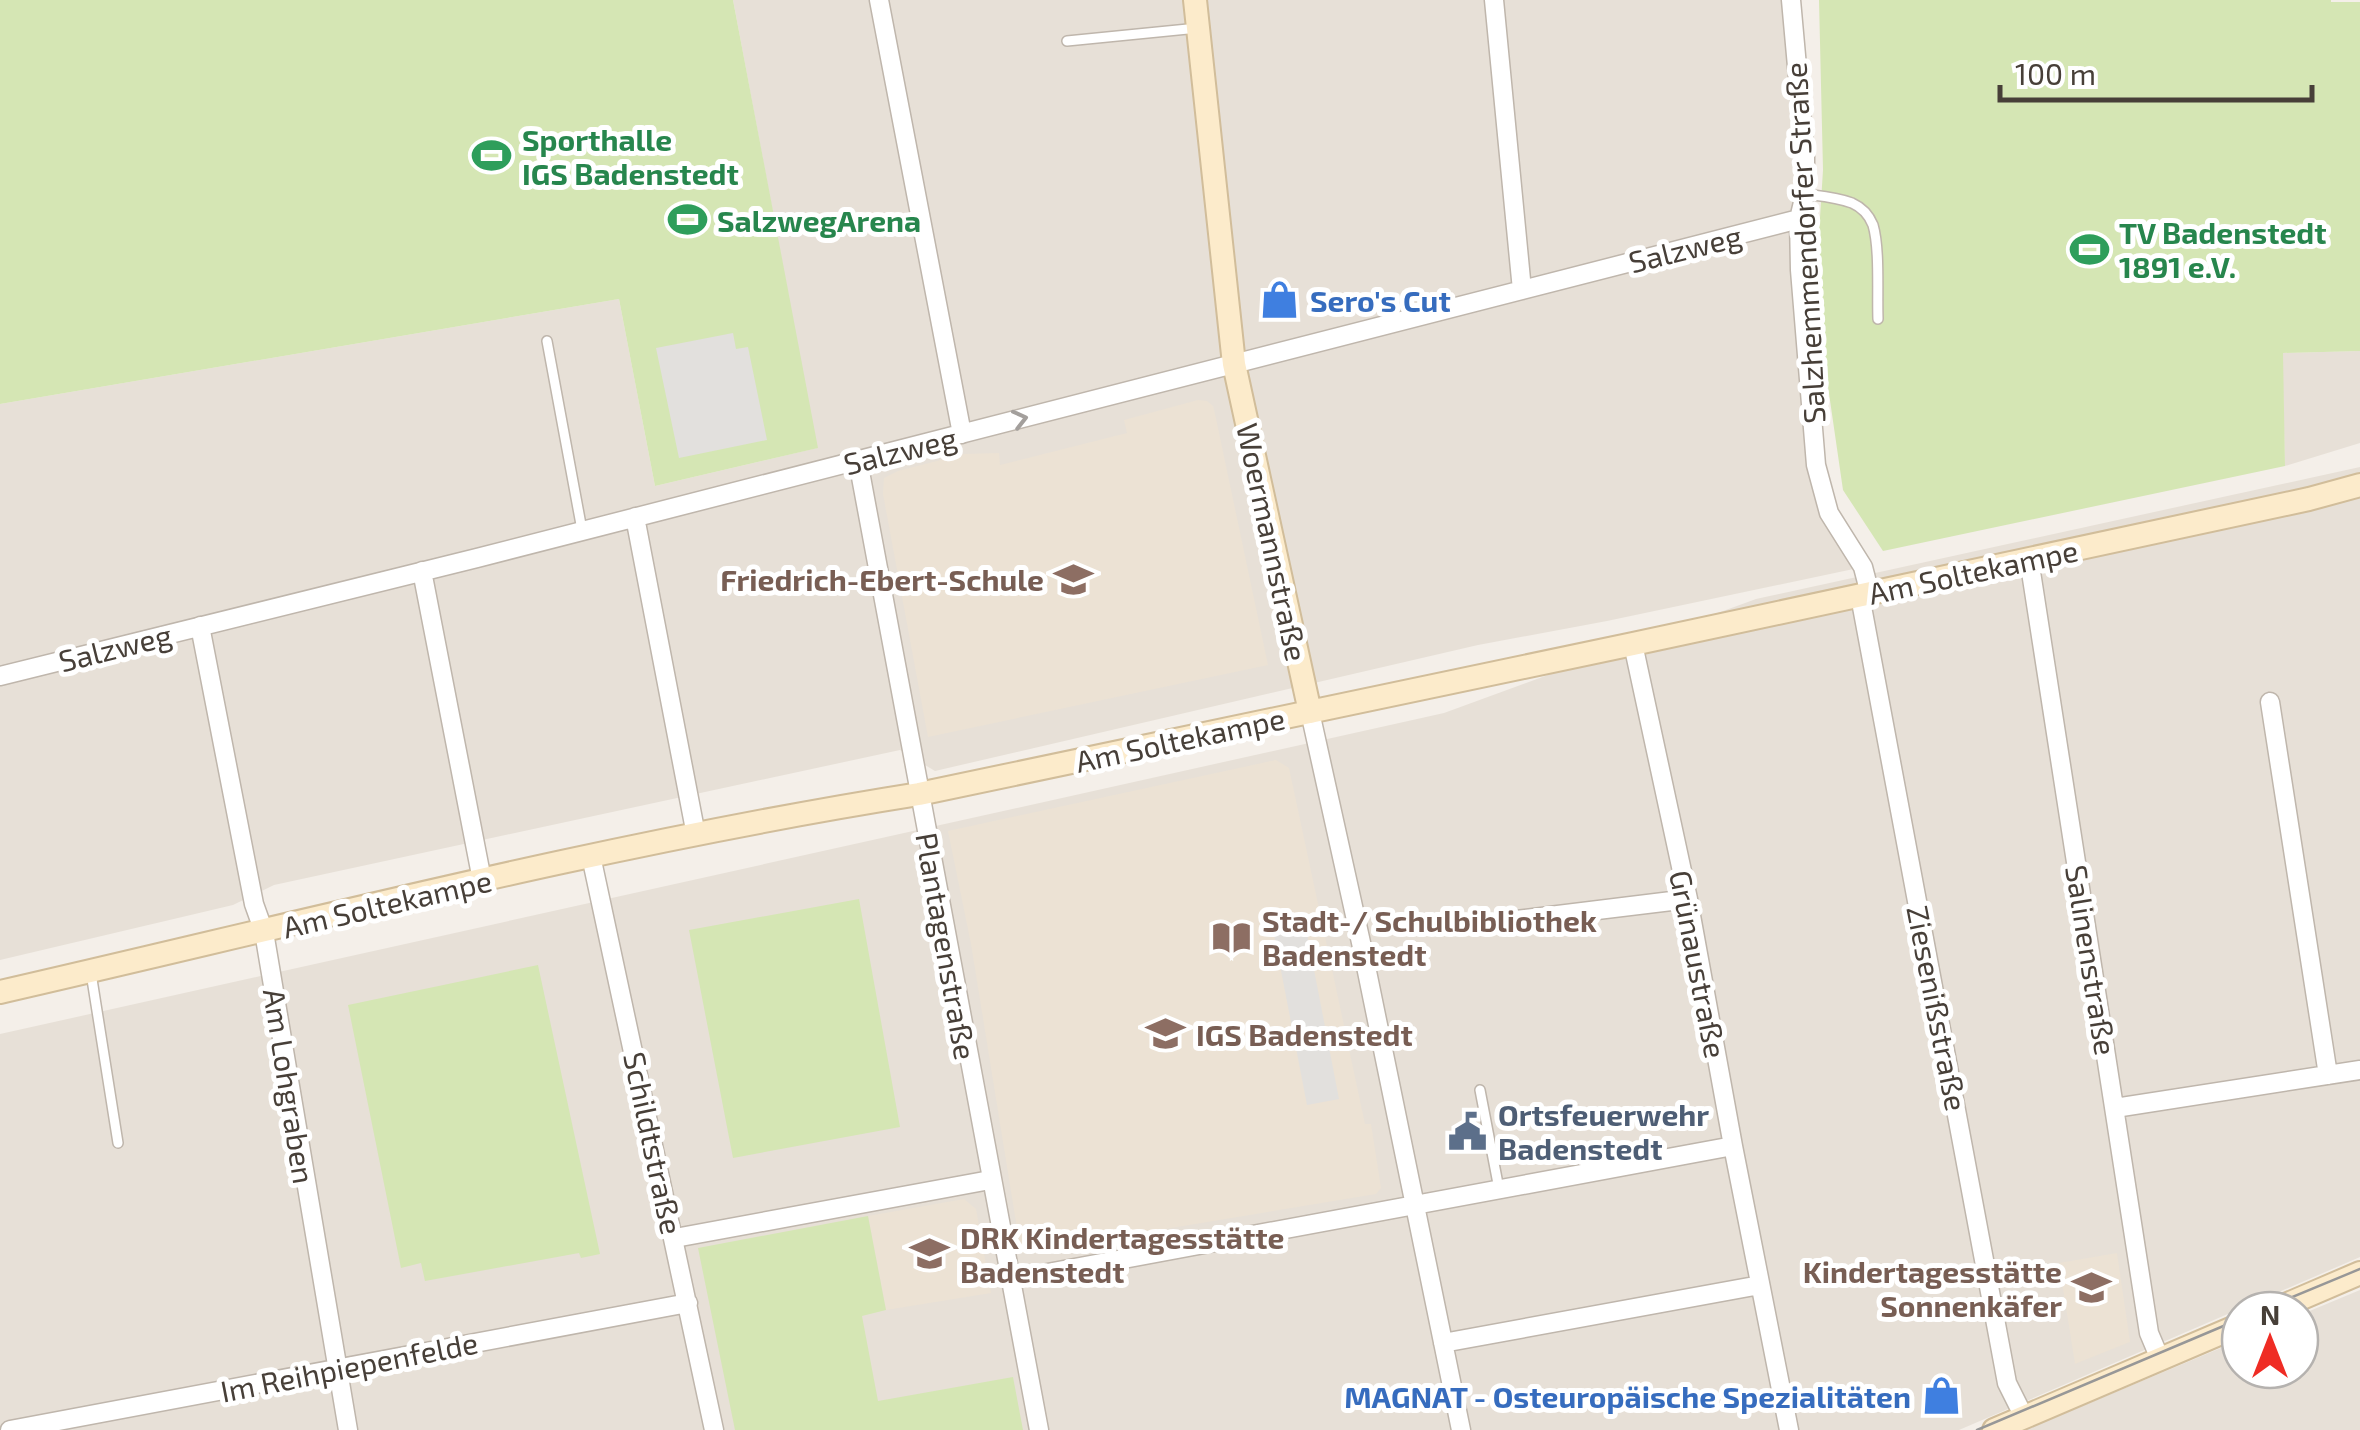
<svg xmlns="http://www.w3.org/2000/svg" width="2360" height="1430" font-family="'Exo 2',sans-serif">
  <rect width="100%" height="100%" fill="#f4efe9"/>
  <path fill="#e7e0d7" d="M733,0H1785L1804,155L1814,465L1863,567L1607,621L1478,645L935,771L900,750L274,885L233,905L0,960V404L619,299L655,486L817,448Z
    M2360,351V443L2285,466L2282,353Z
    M2360,467V1257L1959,1430H0V1034L1444,713L1756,599Z
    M2360,1290V1430H2025L2240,1340V1370H2300V1315Z"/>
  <path fill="#ece2d4" d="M1198,400L1207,401L1213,406L1215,414L1268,665L928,737L883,494L884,478L898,471L964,454L999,453L1000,465L1127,433L1124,420Z
    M1276,760L1289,768L1365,1124H1371L1381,1188L1376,1194L1021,1253L971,944L948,831Z
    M964,1199L976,1209L991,1293L886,1310L868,1216Z
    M2117,1253L2130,1342L2075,1364L2059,1263Z"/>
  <path fill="#d5e6b4" d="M0,0H733L818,448L655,486L619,299L0,404Z
    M1819,0H2331V2H2360V351L2283,353L2285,466L1883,551L1843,490L1815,297L1823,170Z
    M859,899L900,1127L733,1158L689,930Z
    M538,965L600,1254L581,1258L579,1253L425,1281L421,1263L401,1268L348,1005Z
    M868,1216L886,1310L862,1316L878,1401L1013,1377L1023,1430H735L698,1248Z"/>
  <path fill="#e2e0dd" d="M733,333L736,349L748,347L767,440L679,458L656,348Z
    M1304,918L1339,1099L1307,1105L1272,924Z"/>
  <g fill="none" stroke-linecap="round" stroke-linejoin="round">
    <defs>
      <path id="lane" d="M1067,41L1198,28
        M1805,194C1821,196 1837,197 1852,203C1861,207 1869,215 1873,225C1880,249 1877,293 1878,319
        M547,341L582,530
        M91,973L118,1143
        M1480,1090L1499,1189"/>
      <path id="street" d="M879,0L962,434
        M1494,0L1522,290
        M1791,0L1805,155V194L1799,219L1800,270L1816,465L1829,513L1863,567L1870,594
        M858,461L1039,1430
        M635,517L696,835
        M2029,559L2149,1333L2160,1359
        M422,571L482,880
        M1860,596L2007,1383L2024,1417
        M200,626L254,904L264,932L348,1430
        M1633,644L1688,899L1733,1146L1789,1430
        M0,676L477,558L1799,219
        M2270,702L2328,1075
        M1310,712L1362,947L1461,1430
        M591,856L714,1430
        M1516,920L1688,899
        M2115,1108L2360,1070
        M675,1238L990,1180
        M1010,1280L1733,1146
        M1443,1343L1760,1285
        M10,1430L688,1303"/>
      <path id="secondary" d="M1195,0L1234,364L1310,712
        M0,992C305,922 609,843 919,794L1633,644L2309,499L2360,485
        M2274,1310L2360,1273
        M1994,1430L2240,1325"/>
    </defs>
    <use href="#lane" stroke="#bfb6ac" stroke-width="12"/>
    <use href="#street" stroke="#bfb6ac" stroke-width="21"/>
    <use href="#secondary" stroke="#d1bd9a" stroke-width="26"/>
    <use href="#lane" stroke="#fff" stroke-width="9"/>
    <use href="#street" stroke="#fff" stroke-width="18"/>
    <use href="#secondary" stroke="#fcebcb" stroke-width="22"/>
    <path stroke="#979797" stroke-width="2.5" d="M2261,1310L2360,1269
      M1977,1430L2240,1319"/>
  </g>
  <defs><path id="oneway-chevron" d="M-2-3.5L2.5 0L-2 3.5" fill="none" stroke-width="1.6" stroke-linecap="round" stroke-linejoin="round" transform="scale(2.5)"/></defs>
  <use stroke="#a39f9c" href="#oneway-chevron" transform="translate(1020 419) rotate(-14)"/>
  <defs>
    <symbol id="stadium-bare" viewBox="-9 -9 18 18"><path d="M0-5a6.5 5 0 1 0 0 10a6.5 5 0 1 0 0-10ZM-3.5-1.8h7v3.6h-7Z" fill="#2e9e5b" stroke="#fff" stroke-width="2.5" paint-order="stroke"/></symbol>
    <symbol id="shop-bare" viewBox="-9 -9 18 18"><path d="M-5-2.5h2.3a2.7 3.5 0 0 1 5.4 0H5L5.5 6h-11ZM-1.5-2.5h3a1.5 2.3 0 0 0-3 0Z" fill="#3f7fe0" stroke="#fff" stroke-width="2.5" paint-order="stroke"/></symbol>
    <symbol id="school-bare" viewBox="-9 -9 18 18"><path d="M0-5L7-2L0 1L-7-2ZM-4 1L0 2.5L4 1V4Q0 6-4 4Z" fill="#8d6e63" stroke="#fff" stroke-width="2.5" paint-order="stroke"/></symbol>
    <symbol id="library-bare" viewBox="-9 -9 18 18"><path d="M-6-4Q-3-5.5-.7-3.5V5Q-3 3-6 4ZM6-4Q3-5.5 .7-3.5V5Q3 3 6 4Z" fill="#8d6e63" stroke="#fff" stroke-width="2.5" paint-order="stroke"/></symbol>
    <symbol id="civic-bare" viewBox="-9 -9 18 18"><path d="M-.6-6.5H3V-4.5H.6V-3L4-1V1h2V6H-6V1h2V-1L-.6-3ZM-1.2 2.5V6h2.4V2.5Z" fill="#5c6f8a" stroke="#fff" stroke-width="2.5" paint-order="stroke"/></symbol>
  </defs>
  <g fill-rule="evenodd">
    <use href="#stadium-bare" x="464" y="128" width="55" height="55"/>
    <use href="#stadium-bare" x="660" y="192" width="55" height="55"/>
    <use href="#stadium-bare" x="2062" y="222" width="55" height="55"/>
    <use href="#shop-bare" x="1252" y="272" width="55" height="55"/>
    <use href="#school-bare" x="1046" y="552" width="55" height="55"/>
    <use href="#library-bare" x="1204" y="910" width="55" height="55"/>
    <use href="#school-bare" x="1138" y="1006" width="55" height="55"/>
    <use href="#civic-bare" x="1440" y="1104" width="55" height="55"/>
    <use href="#school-bare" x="902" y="1226" width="55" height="55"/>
    <use href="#school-bare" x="2064" y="1260" width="55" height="55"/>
    <use href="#shop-bare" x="1914" y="1368" width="55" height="55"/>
  </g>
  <g text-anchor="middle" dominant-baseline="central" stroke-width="10" stroke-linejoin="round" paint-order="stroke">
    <g font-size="30" font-weight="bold" fill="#27864d" stroke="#fff" text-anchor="start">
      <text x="522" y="139">Sporthalle<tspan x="522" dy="34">IGS Badenstedt</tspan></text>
      <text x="717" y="220">SalzwegArena</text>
      <text x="2119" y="232">TV Badenstedt<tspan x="2119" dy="34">1891 e.V.</tspan></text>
    </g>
    <g font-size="30" fill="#473f38" stroke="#fff">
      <text transform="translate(1804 243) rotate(-93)">Salzhemmendorfer Straße</text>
      <text transform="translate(1685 248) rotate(-14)">Salzweg</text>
      <text transform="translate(900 450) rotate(-14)">Salzweg</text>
      <text transform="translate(1273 542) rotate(78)">Woermannstraße</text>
      <text transform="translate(1973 571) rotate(-12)">Am Soltekampe</text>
      <text transform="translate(115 647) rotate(-14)">Salzweg</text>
      <text transform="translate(1180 739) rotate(-12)">Am Soltekampe</text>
      <text transform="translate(387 903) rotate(-13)">Am Soltekampe</text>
      <text transform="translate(947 946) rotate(80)">Plantagenstraße</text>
      <text transform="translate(2092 960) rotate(81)">Salinenstraße</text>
      <text transform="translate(1699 964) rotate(79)">Grünaustraße</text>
      <text transform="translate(1938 1008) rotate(79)">Ziesenißstraße</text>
      <text transform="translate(290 1086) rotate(81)">Am Lohgraben</text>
      <text transform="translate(654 1143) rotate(78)">Schildtstraße</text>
      <text transform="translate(349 1366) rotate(-11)">Im Reihpiepenfelde</text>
    </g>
    <g font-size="30" font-weight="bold" fill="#366cbe" stroke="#fff" text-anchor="start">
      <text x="1310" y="300">Sero's Cut</text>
      <text x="1911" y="1396" text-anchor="end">MAGNAT - Osteuropäische Spezialitäten</text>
    </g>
    <g font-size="30" font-weight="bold" fill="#785e54" stroke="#fff" text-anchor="start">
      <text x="1044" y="579" text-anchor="end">Friedrich-Ebert-Schule</text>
      <text x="1262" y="920">Stadt-/ Schulbibliothek<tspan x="1262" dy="34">Badenstedt</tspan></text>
      <text x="1196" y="1034">IGS Badenstedt</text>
      <text x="960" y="1237">DRK Kindertagesstätte<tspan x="960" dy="34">Badenstedt</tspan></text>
      <text x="2062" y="1271" text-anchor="end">Kindertagesstätte<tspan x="2062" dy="34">Sonnenkäfer</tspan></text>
    </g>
    <g font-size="30" font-weight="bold" fill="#4e5e75" stroke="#fff" text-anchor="start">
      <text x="1498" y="1114">Ortsfeuerwehr<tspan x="1498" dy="34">Badenstedt</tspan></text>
    </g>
  </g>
  <g transform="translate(2270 1340)"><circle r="48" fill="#ffffff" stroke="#b5b2af" stroke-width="2.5"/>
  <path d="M0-8L18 38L0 25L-18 38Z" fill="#ef2c24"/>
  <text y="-15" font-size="28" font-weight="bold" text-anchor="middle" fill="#473f38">N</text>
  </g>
  <path d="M2000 85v15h312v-15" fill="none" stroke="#473f38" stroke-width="5"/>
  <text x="2015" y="85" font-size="30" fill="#473f38" stroke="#ffffff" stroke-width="8" paint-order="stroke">100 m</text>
</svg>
